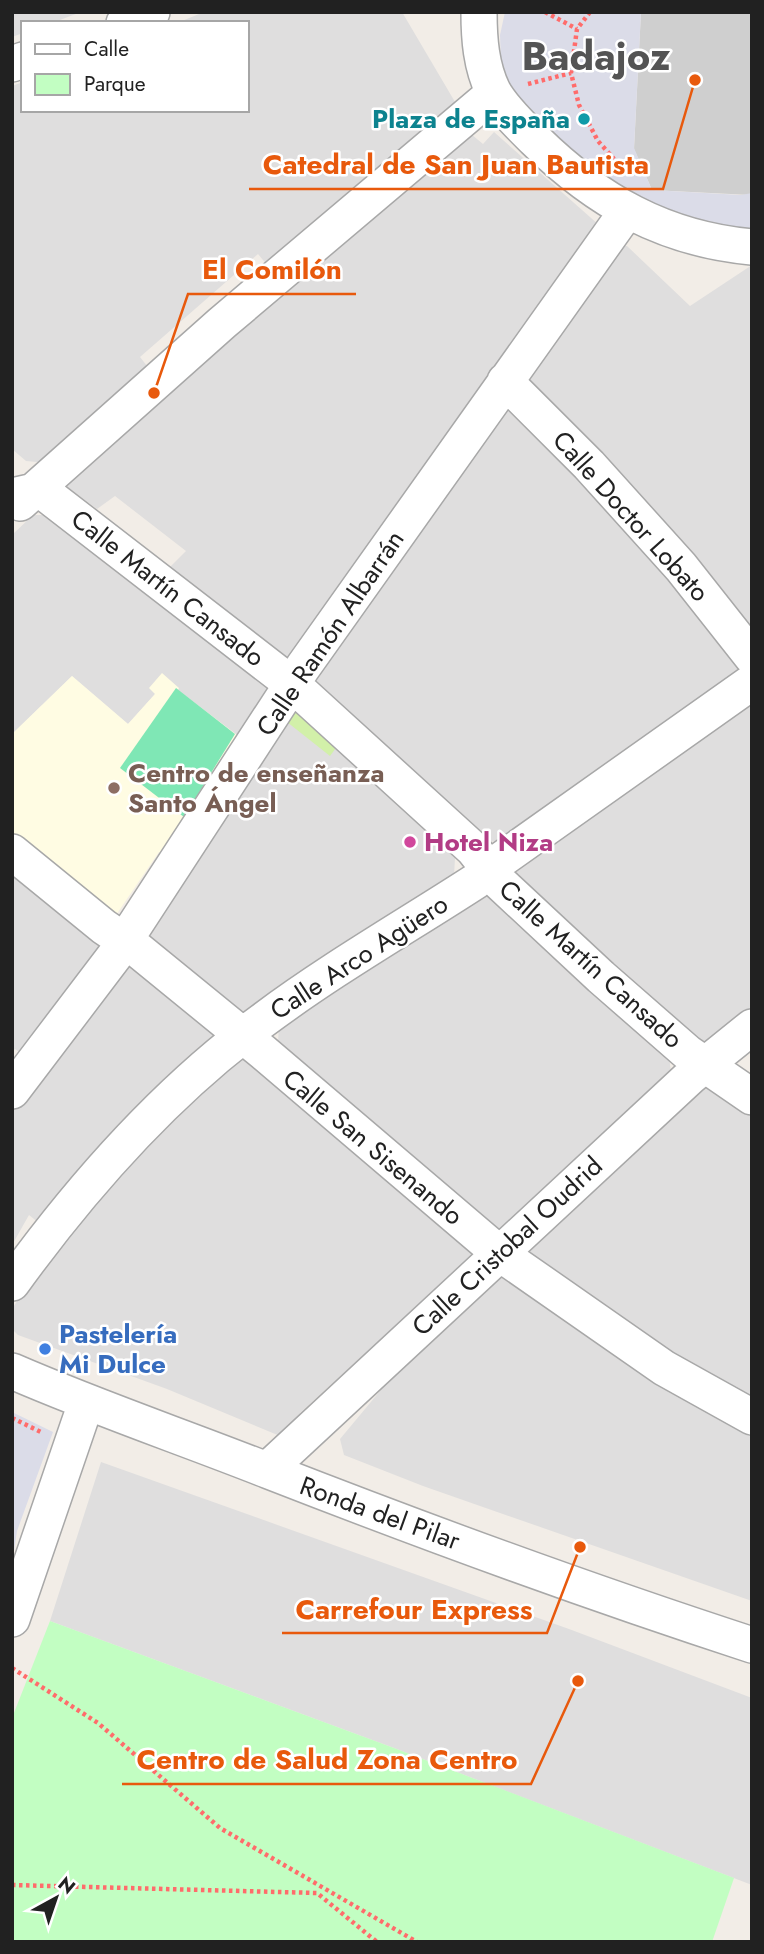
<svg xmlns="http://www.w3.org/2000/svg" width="764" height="1954" font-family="Jost,sans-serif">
  <rect width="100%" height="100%" fill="#f2ede7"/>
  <path fill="#dfdede" d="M12,12H81L52,23H23V33L12,37Z
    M204,12H402L458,107L268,266L258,254L140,357L151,371L48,463L26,461L12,449V86L23,82V110H247V23H177Z
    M494,132L599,225L288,661L170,567L186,551L115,496L97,509L66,486V475L286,285L442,161L471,134L483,144Z
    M617,246H627L690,306L752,265V638L520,375Z
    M505,398L751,668L505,842L481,841L305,679Z
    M33,515H52L190,628L214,647L218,643L277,692L245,741L155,694L128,724L72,676L12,734V535Z
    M752,697V1010L701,1049L501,870Z
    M291,705L455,858L454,876L241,1015L142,933Z
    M12,873L103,946L22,1054L15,1049L12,1052Z
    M491,887L669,1056L671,1073L501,1234L278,1044L279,1023Z
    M126,956L220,1034L39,1223L29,1215L12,1245V1108Z
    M246,1053L476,1252L300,1413V1419L280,1436L167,1389L18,1335L12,1329V1309L49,1251L161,1127Z
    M704,1078L752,1114V1397L671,1353L522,1250Z
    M500,1271L711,1412L752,1436V1601L423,1486L344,1455L340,1439L400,1367Z
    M101,1462L569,1629L752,1698V1885L394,1748L50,1621Z"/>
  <path fill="#fffce3" d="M162,673L179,688L178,690L245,741L168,858L159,852L114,918L12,834V734L72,676L128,724L155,694L149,688Z"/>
  <path fill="#cfcfcf" d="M641,12H752V193L750,195L652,190L634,149Z"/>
  <path fill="#d2f0a9" d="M291,705L341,741L330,756L282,718Z"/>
  <path fill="#c2fec2" d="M50,1621L394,1748L734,1878L712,1942H12V1718Z"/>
  <path fill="#7fe7b5" d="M176,688L235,734L184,817L120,768Z"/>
  <path fill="#dbdce8" d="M505,12H641L634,148L652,190L741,195L752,193V235L730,233L628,197L537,125L506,80L501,63L500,35Z
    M12,1412L53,1432L17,1531L12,1564Z"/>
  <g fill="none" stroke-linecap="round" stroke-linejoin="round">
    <defs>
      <path id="minor" d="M479,12C479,39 481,66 493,91C502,108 521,126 535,140C597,201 664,239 752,247
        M124,23L152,12
        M12,64L23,60
        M505,381L589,465L681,567L752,657
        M12,496L34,491L46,494L293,685L473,849L499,882L601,977L688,1053L752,1097
        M20,503L222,323L494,93
        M12,852L104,927L138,950L263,1052L499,1253L664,1368L752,1417
        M12,1091L116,954L303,667L627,211
        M12,1283C83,1185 164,1093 262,1021C330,970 405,927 476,881L488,869L752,682
        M12,1371C97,1408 183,1437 269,1471C428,1533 589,1592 752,1645
        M267,1470L690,1077L752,1027
        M12,1619L86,1403"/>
    </defs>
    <use href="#minor" stroke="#a8a8a8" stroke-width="38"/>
    <path stroke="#ff6c6b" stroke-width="4.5" stroke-dasharray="3.5 3.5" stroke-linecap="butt" d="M545,12L577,29
      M590,12L577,29L571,73L579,105L598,141L614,159
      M528,84L571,73
      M12,1418L43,1433
      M12,1668L98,1723L220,1828L417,1942
      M12,1885L317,1893L377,1942"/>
    <use href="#minor" stroke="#fff" stroke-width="35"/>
  </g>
  <circle fill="#0f9aa8" stroke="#fff" stroke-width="2.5" cx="584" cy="119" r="7"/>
  <circle fill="#8d6e63" stroke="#fff" stroke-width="2.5" cx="114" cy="788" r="7"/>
  <circle fill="#d1479c" stroke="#fff" stroke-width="2.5" cx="410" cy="842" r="7"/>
  <circle fill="#3f7fe0" stroke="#fff" stroke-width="2.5" cx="45" cy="1349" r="7"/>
  <g text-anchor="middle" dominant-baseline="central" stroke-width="5" stroke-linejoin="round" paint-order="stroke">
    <g font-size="26" font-weight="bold" fill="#0d838f" stroke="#fff" text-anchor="end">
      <text x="570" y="119">Plaza de España</text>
    </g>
    <g font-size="26" fill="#212121" stroke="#fff">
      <text transform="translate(631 516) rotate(48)">Calle Doctor Lobato</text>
      <text transform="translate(168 588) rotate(38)">Calle Martín Cansado</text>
      <text transform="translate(330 633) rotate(-56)">Calle Ramón Albarrán</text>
      <text transform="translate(359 957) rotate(-33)">Calle Arco Agüero</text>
      <text transform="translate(591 964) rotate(42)">Calle Martín Cansado</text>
      <text transform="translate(373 1147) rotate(40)">Calle San Sisenando</text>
      <text transform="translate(507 1246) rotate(-43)">Calle Cristobal Oudrid</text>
      <text transform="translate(380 1513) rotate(20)">Ronda del Pilar</text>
    </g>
    <g font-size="26" font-weight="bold" fill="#785e54" stroke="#fff" text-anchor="start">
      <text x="128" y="773">Centro de enseñanza<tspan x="128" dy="30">Santo Ángel</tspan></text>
    </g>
    <g font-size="26" font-weight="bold" fill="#b23c85" stroke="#fff" text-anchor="start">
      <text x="424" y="842">Hotel Niza</text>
    </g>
    <g font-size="26" font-weight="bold" fill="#366cbe" stroke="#fff" text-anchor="start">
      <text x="59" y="1334">Pastelería<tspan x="59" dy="30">Mi Dulce</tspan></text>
    </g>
    <g font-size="40" font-weight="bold" fill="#545454" stroke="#fff">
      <text x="596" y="56">Badajoz</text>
    </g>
  </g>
  <path fill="none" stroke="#e8590c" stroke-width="2.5" d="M695 80L663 189H249M154 393L188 294H356M580 1547L547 1633H282M578 1681L531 1784H122"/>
  <g fill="#e8590c" stroke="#fff" stroke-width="2.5">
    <circle cx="695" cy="80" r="7"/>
    <circle cx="154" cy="393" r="7"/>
    <circle cx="580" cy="1547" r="7"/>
    <circle cx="578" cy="1681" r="7"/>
  </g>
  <g font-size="28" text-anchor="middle" font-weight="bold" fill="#e8590c" stroke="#fff" stroke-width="5" stroke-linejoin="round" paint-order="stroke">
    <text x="456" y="174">Catedral de San Juan Bautista</text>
    <text x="272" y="279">El Comilón</text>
    <text x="414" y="1619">Carrefour Express</text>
    <text x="327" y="1769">Centro de Salud Zona Centro</text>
  </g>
  <rect width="764" height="1954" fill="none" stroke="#212121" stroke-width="28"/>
  <rect x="21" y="21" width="228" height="91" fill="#ffffff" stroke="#a6a6a6" stroke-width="2"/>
  <rect x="35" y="44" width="35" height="10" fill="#ffffff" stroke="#a6a6a6" stroke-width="2"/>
  <text x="84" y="56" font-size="21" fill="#212121">Calle</text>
  <rect x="35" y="74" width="35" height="21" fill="#c2fec2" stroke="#a6a6a6" stroke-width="2"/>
  <text x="84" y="91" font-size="21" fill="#212121">Parque</text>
  <g transform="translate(56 1898) rotate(40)" stroke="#ffffff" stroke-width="5" paint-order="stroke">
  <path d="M0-5L12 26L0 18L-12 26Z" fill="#212121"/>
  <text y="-10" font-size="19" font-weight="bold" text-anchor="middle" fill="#212121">N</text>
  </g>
</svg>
